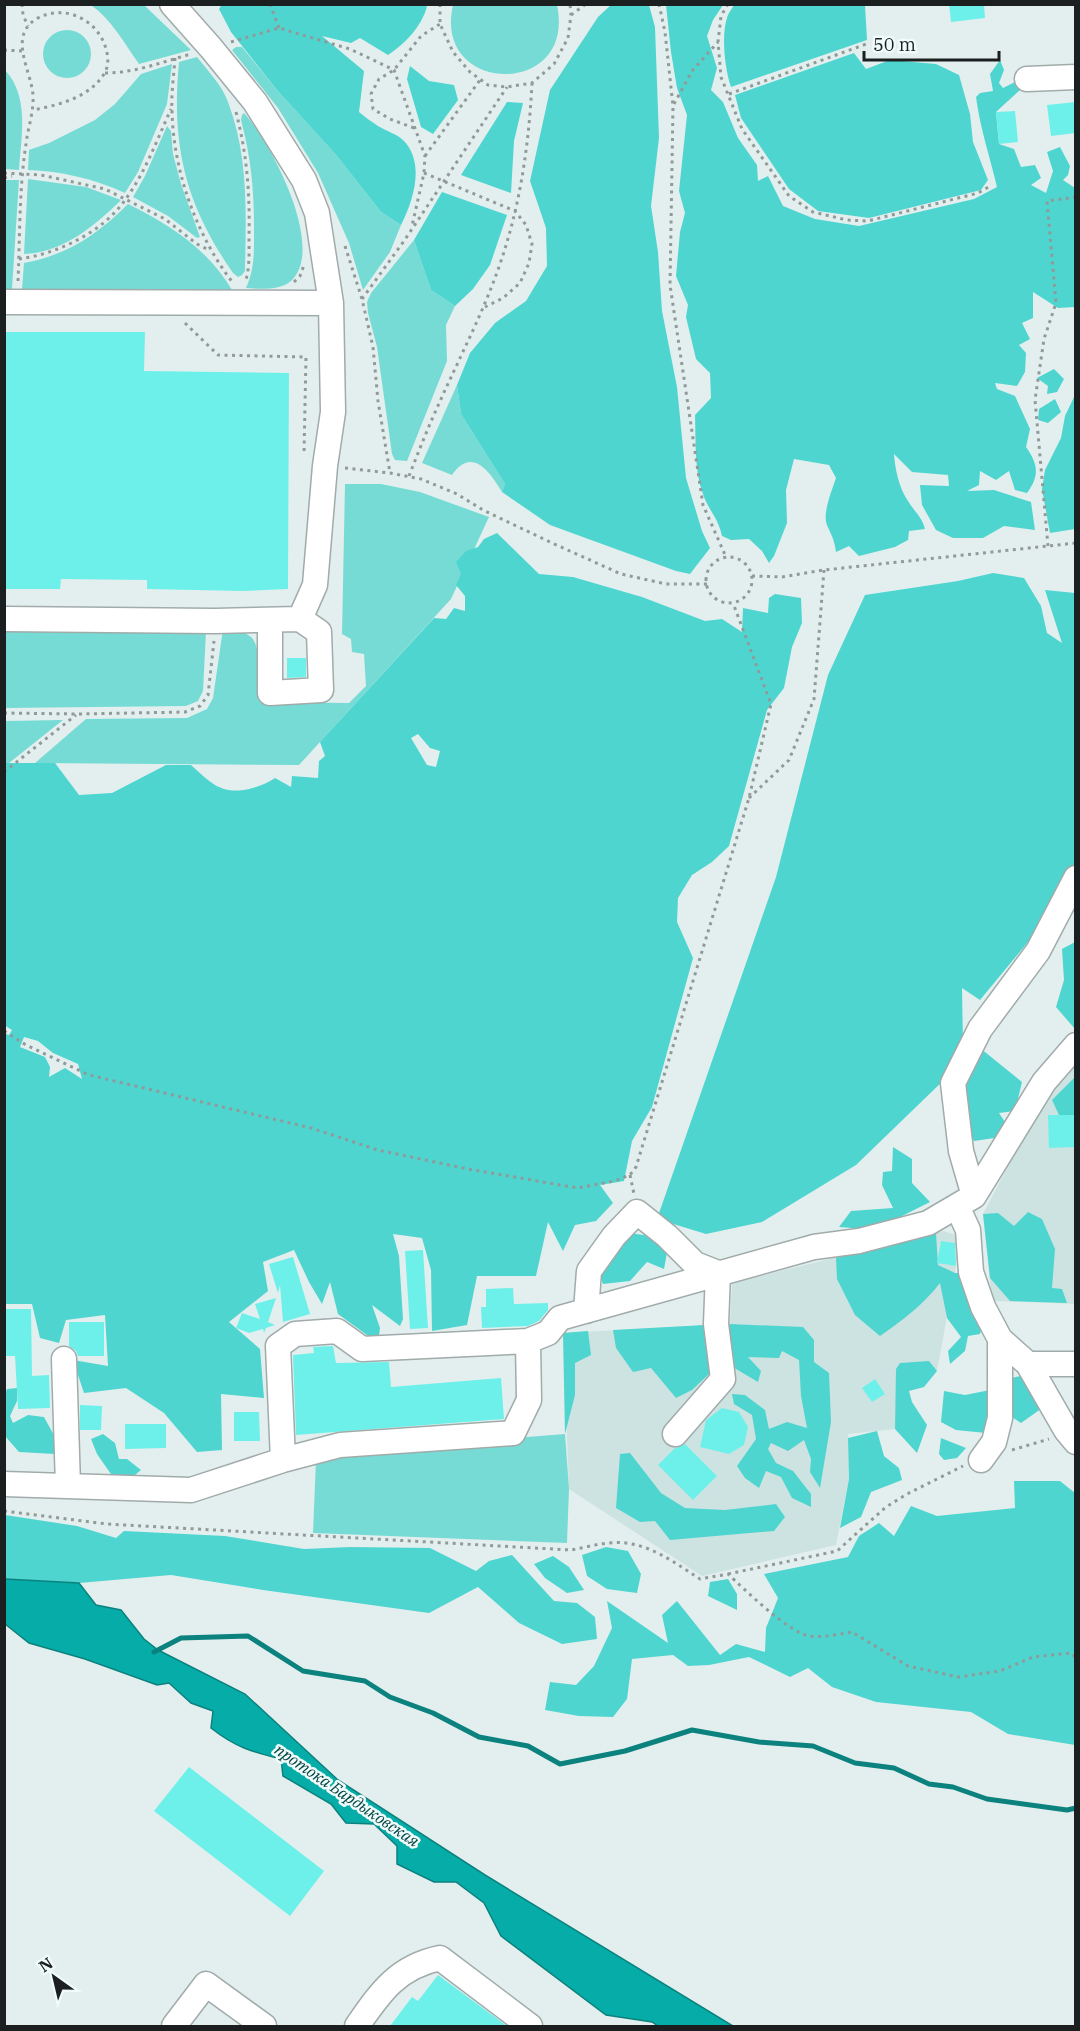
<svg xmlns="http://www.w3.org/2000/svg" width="1080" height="2031" font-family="'IBM Plex Serif',serif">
  <rect width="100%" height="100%" fill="#e3efee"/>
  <path fill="#cde3e1" d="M1075,1065V1304L992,1301L983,1214L1039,1107Z
    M943,1231L960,1236L955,1273L937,1371L897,1369L895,1429L848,1434L849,1479L836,1545L702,1576L569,1489L563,1333L730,1324L732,1283Z"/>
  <path fill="#77dbd5" d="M91,5H144L191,50L139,64C124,43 112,20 91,5Z
    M453,5H557C577,98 432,96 453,5Z
    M43 54a24 24 0 1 1 48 0a24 24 0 1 1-48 0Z
    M236,47H242L277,90L337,156L381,212L401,225L390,252L363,290L349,243L318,173L278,108L232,50Z
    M197,57C208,71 222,85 228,102C249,157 246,214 245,271L242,275L238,277L233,273C185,204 171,145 179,62Z
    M172,64L167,104L138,172L125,193C95,179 61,171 28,170L29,150L49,143L95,120L115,104L141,74Z
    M5,70C30,97 21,137 19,170L5,169Z
    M244,113C270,141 327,248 291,281C279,291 260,289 246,288C255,268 254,249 254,228C254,189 251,158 241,120L242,115Z
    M167,126L171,131L173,154L181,184L200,237L197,238L168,216L133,197L145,176Z
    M28,179L86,187L121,200C95,226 62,253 24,254Z
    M6,180H19L12,289H5L4,181Z
    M128,204C169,224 209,250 232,290L22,289L24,263C67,255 97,235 128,204Z
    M414,240L431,290L455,306L446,325L447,361L407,461L395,460L392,454L377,347L368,313L367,302L371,293Z
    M457,385L461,414L505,484L502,492C490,472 472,446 452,475L422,463Z
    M345,484H381L420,492L489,517L451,599L299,765L35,763L86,719L187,718L207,709L213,698L223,629C232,630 243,630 251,637C262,646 259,686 260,702L349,703L366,686L364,654L352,652L351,639L342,634Z
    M4,629L206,632L203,691L198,701L186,706L5,708Z
    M63,720L9,763H5V721Z
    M565,1434L569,1489L567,1543L313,1533L316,1460L344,1451Z"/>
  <path fill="#4ed5cf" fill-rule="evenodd" d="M222,4H423L427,7C421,27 406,43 388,55L360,38L351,43L322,36L364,71L359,112C365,117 372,122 378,126C386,131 397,134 403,140C426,163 413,201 401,225L381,212L337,156L277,90L231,32L219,9Z
    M612,4L649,5L655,27L659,138L651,206L658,252L662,311L677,387L686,478L702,531L710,548L690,574L676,571L550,525L502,492L505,484L461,414L457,385L470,353L495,323L526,301L547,266L546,228L530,181L550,90L598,17Z
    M666,5H723L713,20L707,36L717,68L711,90L723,102L738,138L757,165L758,181L768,176L783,206L815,219L859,226L974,199L997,187C990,157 980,128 976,97L980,93L993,91L990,74L1000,60L1004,70L999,83L1003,88L1017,81L1020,90L996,112L999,144L1014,149L1021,167L1035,165L1041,178L1031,185L1046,193L1053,171L1047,152L1060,147L1070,166L1068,175L1063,180L1075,188V307L1058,308L1033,292V318L1022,323L1030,339L1019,345L1026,353L1025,372L1017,386L995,383L997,389L1015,396L1030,429L1026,447C1038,464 1040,475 1027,493L1015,490L1009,471L996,480L980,471L979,485L967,491L994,490L1031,502L1035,530L1004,526L983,538H953L936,530L922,505L920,485L949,486L948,475L912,472L894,454C895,469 899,488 908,501C914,511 922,517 925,529L909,531L908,540L895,547L859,556L849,546L836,552C834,538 832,537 827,525C822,514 832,490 836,478L829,465L794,459L786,490L787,523L774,556L769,563L762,551L749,539L731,540L722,536C718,517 708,510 703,494C694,470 696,441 695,415L711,398L710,373L696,359L686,317L688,305L676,276L680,232L685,213L679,191L687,115L677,88L671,52Z
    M734,5H865L867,40L731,87C725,70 721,36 727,18C728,13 732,9 734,5Z
    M854,53L866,69L890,60L936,64L959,75L970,114L973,142L988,180L981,190L869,218L818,211L789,189L741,118L735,95Z
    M410,66L429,81L454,85L458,100L433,134L421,127L407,79Z
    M507,102L523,103L514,141L511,193L461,175Z
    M442,192L507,215L490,265L473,289L455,306L431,290L414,240Z
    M1054,369L1064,379L1057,392L1047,394L1048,386L1037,378Z
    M1075,395V529L1050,533L1042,489L1045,470L1061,438L1065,416Z
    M1055,399L1061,412L1048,423L1038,420L1039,409Z
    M497,533L539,574L573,577L642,597L705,621L722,619L742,632L743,608L768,613L769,598L775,594L801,598L802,623L792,647L784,688L767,710L729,846L712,862L692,875L678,898L677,922L693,958L652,1107L632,1141L624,1181L600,1185L613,1203L596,1221L575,1225L563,1251L548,1222L536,1276H477L467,1325L432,1331L431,1270L422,1238L393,1234L399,1256L403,1319L400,1326L372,1305L380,1328L378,1343L338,1314L330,1282L322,1304L309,1282L294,1250L263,1262L268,1291L229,1322L260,1349L264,1398L221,1394L222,1450L197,1452L164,1413L126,1388L84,1393L73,1360L108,1366L105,1315L66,1320L59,1343L40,1338L32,1304H5L4,1033L9,1035L12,1030L4,1025L5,763H55L79,795L112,793L166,765H191C211,783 221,795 249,789C260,786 266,784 275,778L291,787L292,776L318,778L319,761L325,756L320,742L434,618L446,619L454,608L465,611V596L456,585L461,574L456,562L466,551L478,547L484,539ZM418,734L430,748L440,751L436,767L427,765L411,738ZM24,1037L38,1041L53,1053L78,1064L82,1079L65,1068L49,1077L50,1067L45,1057L20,1047Z
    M993,573L1024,578L1041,606L1047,633L1062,643L1045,590L1075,593V867L1061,902L980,1000L962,988L963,1046L947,1077L856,1165L762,1222L706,1234L657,1219L776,877L828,675L865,595L958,581Z
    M1075,942L1076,1029H1075L1056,1007L1064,980L1062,949Z
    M980,1048L1022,1082L1015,1111L999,1113L1007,1125L1001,1137L974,1141L960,1118L963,1086Z
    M1075,1077V1115H1059L1052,1100Z
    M893,1147L912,1159V1183L930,1202L896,1219L865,1229L839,1227L851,1211L893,1208L882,1185L883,1172L892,1171Z
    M1028,1212L1042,1219L1055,1249L1052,1288L1062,1289L1067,1303L1010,1301L990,1278L983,1214L998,1213L1014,1226Z
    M629,1233L658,1237L668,1247L664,1269L647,1262L630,1281L603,1284L597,1267Z
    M936,1233L938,1265L955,1273H961L983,1324L980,1334L968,1336L965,1351L950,1364L948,1351L961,1337L947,1318L940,1283C923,1305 903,1320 880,1336L855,1315L837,1279L836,1258Z
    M730,1324L803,1327L814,1340V1362L829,1373L831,1422L820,1488L810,1472L811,1459L804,1440L788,1451L771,1443L768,1449L776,1463L793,1471L811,1494V1507L792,1498L781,1477L766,1471L759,1488L745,1478L737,1466L756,1439L752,1415L734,1404L732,1394L745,1395L765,1410L769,1429L787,1422L807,1428L801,1396L799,1360L782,1351L779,1358L748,1357L761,1371L758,1382L731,1366L723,1338Z
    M705,1325L709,1349V1374L692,1390L676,1398L651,1368L633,1372L616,1348L613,1330Z
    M588,1331L591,1355L575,1363V1395L565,1434L563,1333Z
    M929,1361L937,1371L924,1387L909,1391L912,1402L927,1425L917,1453L895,1429L896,1369L900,1363Z
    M1025,1375L1045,1406L1021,1423L1004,1412L1007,1379Z
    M17,1388V1401L10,1416L13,1423L28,1415L44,1417L55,1437V1454L19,1452L5,1436V1394L7,1389Z
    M990,1390L993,1421L986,1433L956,1430L941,1422L944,1391L965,1395Z
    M877,1431L884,1456L899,1468L902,1480L871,1492L861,1517L840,1528L849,1479L848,1438Z
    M103,1434L115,1443L119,1459H127L141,1470L130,1479L113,1477L97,1454L91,1439Z
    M941,1438L966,1448L957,1458L944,1460L939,1454Z
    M630,1453L661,1493L685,1508L725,1510L776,1504L785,1517L774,1531L670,1540L655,1521L640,1522L616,1508L620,1454Z
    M1014,1481H1060L1075,1493V1745L1008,1734L971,1712L876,1702L832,1687L808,1668L790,1677L749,1657L709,1665L688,1666L673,1655L632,1659L627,1699L613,1717L579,1716L545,1710L550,1682L576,1685L594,1666L612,1628L607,1601L668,1643L662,1615L677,1601L720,1655L736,1644L765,1652L766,1628L778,1598L764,1574L848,1557L859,1536L879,1523L894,1536L911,1506L937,1516L1015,1508Z
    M5,1515L77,1526L116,1538L124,1531L225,1536L304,1549L350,1547L430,1548L476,1571L489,1561L512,1555L554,1601L577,1603L595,1617L597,1639L562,1644L519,1623L478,1587L429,1613L263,1590L171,1575L79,1583L5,1579Z
    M606,1547L628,1551L641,1574L637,1593L607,1589L587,1576L582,1555Z
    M553,1556L569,1567L584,1590L567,1593L545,1578L534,1564Z
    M728,1579L737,1594V1610L708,1596L710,1582Z"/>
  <path fill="#06ada8" stroke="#0c827f" stroke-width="1.5" d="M5,1579L79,1583L96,1605L121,1610L144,1639L158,1650L245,1694L338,1780L485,1875L733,2026H658L652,2022L606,2015L501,1936L484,1903L456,1882H434L397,1864V1846L374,1824L346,1823L331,1804L283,1776L281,1759C252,1752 235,1747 211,1728L213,1711L191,1703L169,1683L157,1685L85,1659L29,1643L5,1624Z"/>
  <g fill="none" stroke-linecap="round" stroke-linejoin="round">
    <path stroke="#0c827f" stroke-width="5" d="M154,1652L181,1638L248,1636L303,1671L365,1681L390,1697L433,1713L479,1737L528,1746L560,1764L625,1751L692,1730L759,1742L813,1746L855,1763L894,1768L929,1784L953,1787L987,1799L1067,1810L1076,1808"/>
  </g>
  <path fill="#6ef0ea" d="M949,4H984L985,18L951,22Z
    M1076,102V133L1051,136L1047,105Z
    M1015,111L1018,142L999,144L996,112Z
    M4,332H145L144,371L289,373L288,589L243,591L147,589V580L61,579L60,589H4Z
    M287,658H306V677L287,678Z
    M1048,1115H1076V1147L1049,1148Z
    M941,1241L955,1243L956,1266L937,1263Z
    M423,1250L428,1328L410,1329L405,1251Z
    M293,1257L310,1314L283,1322L280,1285L278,1293L269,1264Z
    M513,1288L514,1304L548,1303V1310L539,1321L528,1326L482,1328L481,1307H486V1289Z
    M276,1298L268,1322L275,1325L266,1328L264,1333L263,1329L249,1333L236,1328L242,1313L260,1319L255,1304Z
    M4,1309H31L32,1376L49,1375L50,1408L18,1409L15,1356H4Z
    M69,1322H104V1356H78L76,1351L69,1346Z
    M333,1346L336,1363L389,1362L391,1387L501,1378L504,1419L296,1435L293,1355L314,1353L313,1347Z
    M875,1379L885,1394L872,1402L862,1388Z
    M80,1405L102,1406L101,1430H80Z
    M722,1408L739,1412L748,1427L744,1445L729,1454L700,1447L706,1420Z
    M234,1412H259L260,1441H234Z
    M125,1424H166V1448L125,1449Z
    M685,1444L717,1476L693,1500L658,1465L675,1448Z
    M189,1767L324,1871L290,1916L154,1811Z
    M438,1975L507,2026H390L412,1997L418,2001Z"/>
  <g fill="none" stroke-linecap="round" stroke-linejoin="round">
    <defs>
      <path id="minor" d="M1027,79L1076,77
        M4,302L331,303
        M4,619L215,621L300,619L315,585L325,466L333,412L331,303L317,213L304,180L255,102L211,48L172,4
        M270,620V693L321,690L319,632L300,619
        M974,1196L961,1151L953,1083L980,1029L1038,951L1076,878
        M957,1206L968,1230L971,1272L983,1307L1000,1339L1028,1364H1076
        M586,1311L589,1271L614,1236L637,1212L667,1236L695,1264L718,1273L716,1324L723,1379L675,1434
        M64,1359L68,1486
        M1028,1364L1066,1430L1076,1442
        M283,1460L278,1346L295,1334L337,1331L362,1349L528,1341L548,1333L560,1318L814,1247L859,1241L928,1223L974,1196L1044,1082L1076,1045
        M981,1460L994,1442L1000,1418V1339
        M4,1484L191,1490L283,1460L340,1445L513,1433L529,1400L528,1341
        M174,2026L206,1984L264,2026
        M357,2026C380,1993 397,1967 440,1958L530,2026"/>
    </defs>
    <use href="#minor" stroke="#a0abaa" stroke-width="27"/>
    <path stroke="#919a99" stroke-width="3" stroke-dasharray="3 4.5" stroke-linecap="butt" d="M22,4L23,15L28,26
      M270,4L279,28
      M440,4V24L453,52L470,72L488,85L507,87L532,83L554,64L568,38L571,15L570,4
      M659,4L665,32L673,106L670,285L703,505L726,557
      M728,4L721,16L718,42L721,77L742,129L789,196L813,212L847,220L868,221L978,193L992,185
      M571,15L586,4
      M231,42L279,28L350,49L394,70L425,156L424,173L412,226
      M4,50L22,51
      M175,58C174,75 171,93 172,110C173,170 196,235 233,283
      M105,73C135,73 162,62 191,54
      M729,94L869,43
      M674,104L692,71L718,42
      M236,112C247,155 250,192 249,237C249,253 250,268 245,283
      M414,128L390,119L373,109L371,94L379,79L394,70L421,36L440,24
      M425,156L480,80
      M4,173L41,175L105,189L165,219L197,244L209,250
      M424,173L515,211L526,225L532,244L529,263L520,283L503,298L485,307
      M4,178L12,176
      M345,246L362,299L373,347L378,401L390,473
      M19,259C57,254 103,232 125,200C145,173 157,140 171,109
      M18,281C20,236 19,189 26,144C28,127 34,112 33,95C31,70 8,37 36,19C62,4 93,17 104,43C108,53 110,65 104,74C89,98 58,105 33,110
      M294,282L300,276L304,265
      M362,299L404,241L507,87
      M185,323L218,355L306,357L304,454
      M345,468L390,473L421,479L457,494L483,510L552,543L621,574L666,584H707
      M409,476C418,453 427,430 437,408C459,358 485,310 502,258C521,201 529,142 532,83
      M1048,546L1035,400L1044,339L1056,303L1047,201L1076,197
      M706 580a23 23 0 1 1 46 0a23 23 0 1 1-46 0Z
      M752,576L782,577L824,570L1076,543
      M4,713L77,714L185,712L200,706L208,695L214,641
      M4,772L76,715
      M749,798L789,760L814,699L824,570
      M4,1031L26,1045L89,1075L311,1128L378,1150L468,1169L578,1188L614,1181L630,1175L636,1167L749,798L771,704L733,603
      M630,1175L634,1194
      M1012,1450L1049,1439
      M4,1511L107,1524L571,1550C583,1548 596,1544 609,1543C644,1539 672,1561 700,1579L728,1574C744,1589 790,1634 810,1636C824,1638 839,1634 852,1632L908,1666L958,1677L1000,1671L1033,1657L1071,1653L1076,1658
      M728,1574L837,1551L886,1507L907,1494L963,1466"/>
    <use href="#minor" stroke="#fff" stroke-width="24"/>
  </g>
  <g text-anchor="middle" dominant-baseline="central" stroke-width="5" stroke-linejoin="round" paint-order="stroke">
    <g font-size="16" font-style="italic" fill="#054442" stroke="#f0fcfb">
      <text transform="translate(347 1795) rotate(34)">протока Бардыковская</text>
    </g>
  </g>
  <rect width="1080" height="2031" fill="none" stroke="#1b1f1f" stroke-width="12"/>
  <g transform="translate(54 1977) rotate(326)" stroke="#f0fcfb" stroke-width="4.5" paint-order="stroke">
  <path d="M0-4.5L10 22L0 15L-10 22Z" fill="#1b1f1f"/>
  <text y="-9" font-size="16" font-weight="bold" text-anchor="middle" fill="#1b1f1f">N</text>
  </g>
  <path d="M864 51v9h135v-9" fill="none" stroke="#1b1f1f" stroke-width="3"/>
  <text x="873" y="51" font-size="18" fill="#1b1f1f" stroke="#f0fcfb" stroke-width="4.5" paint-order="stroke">50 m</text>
</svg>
